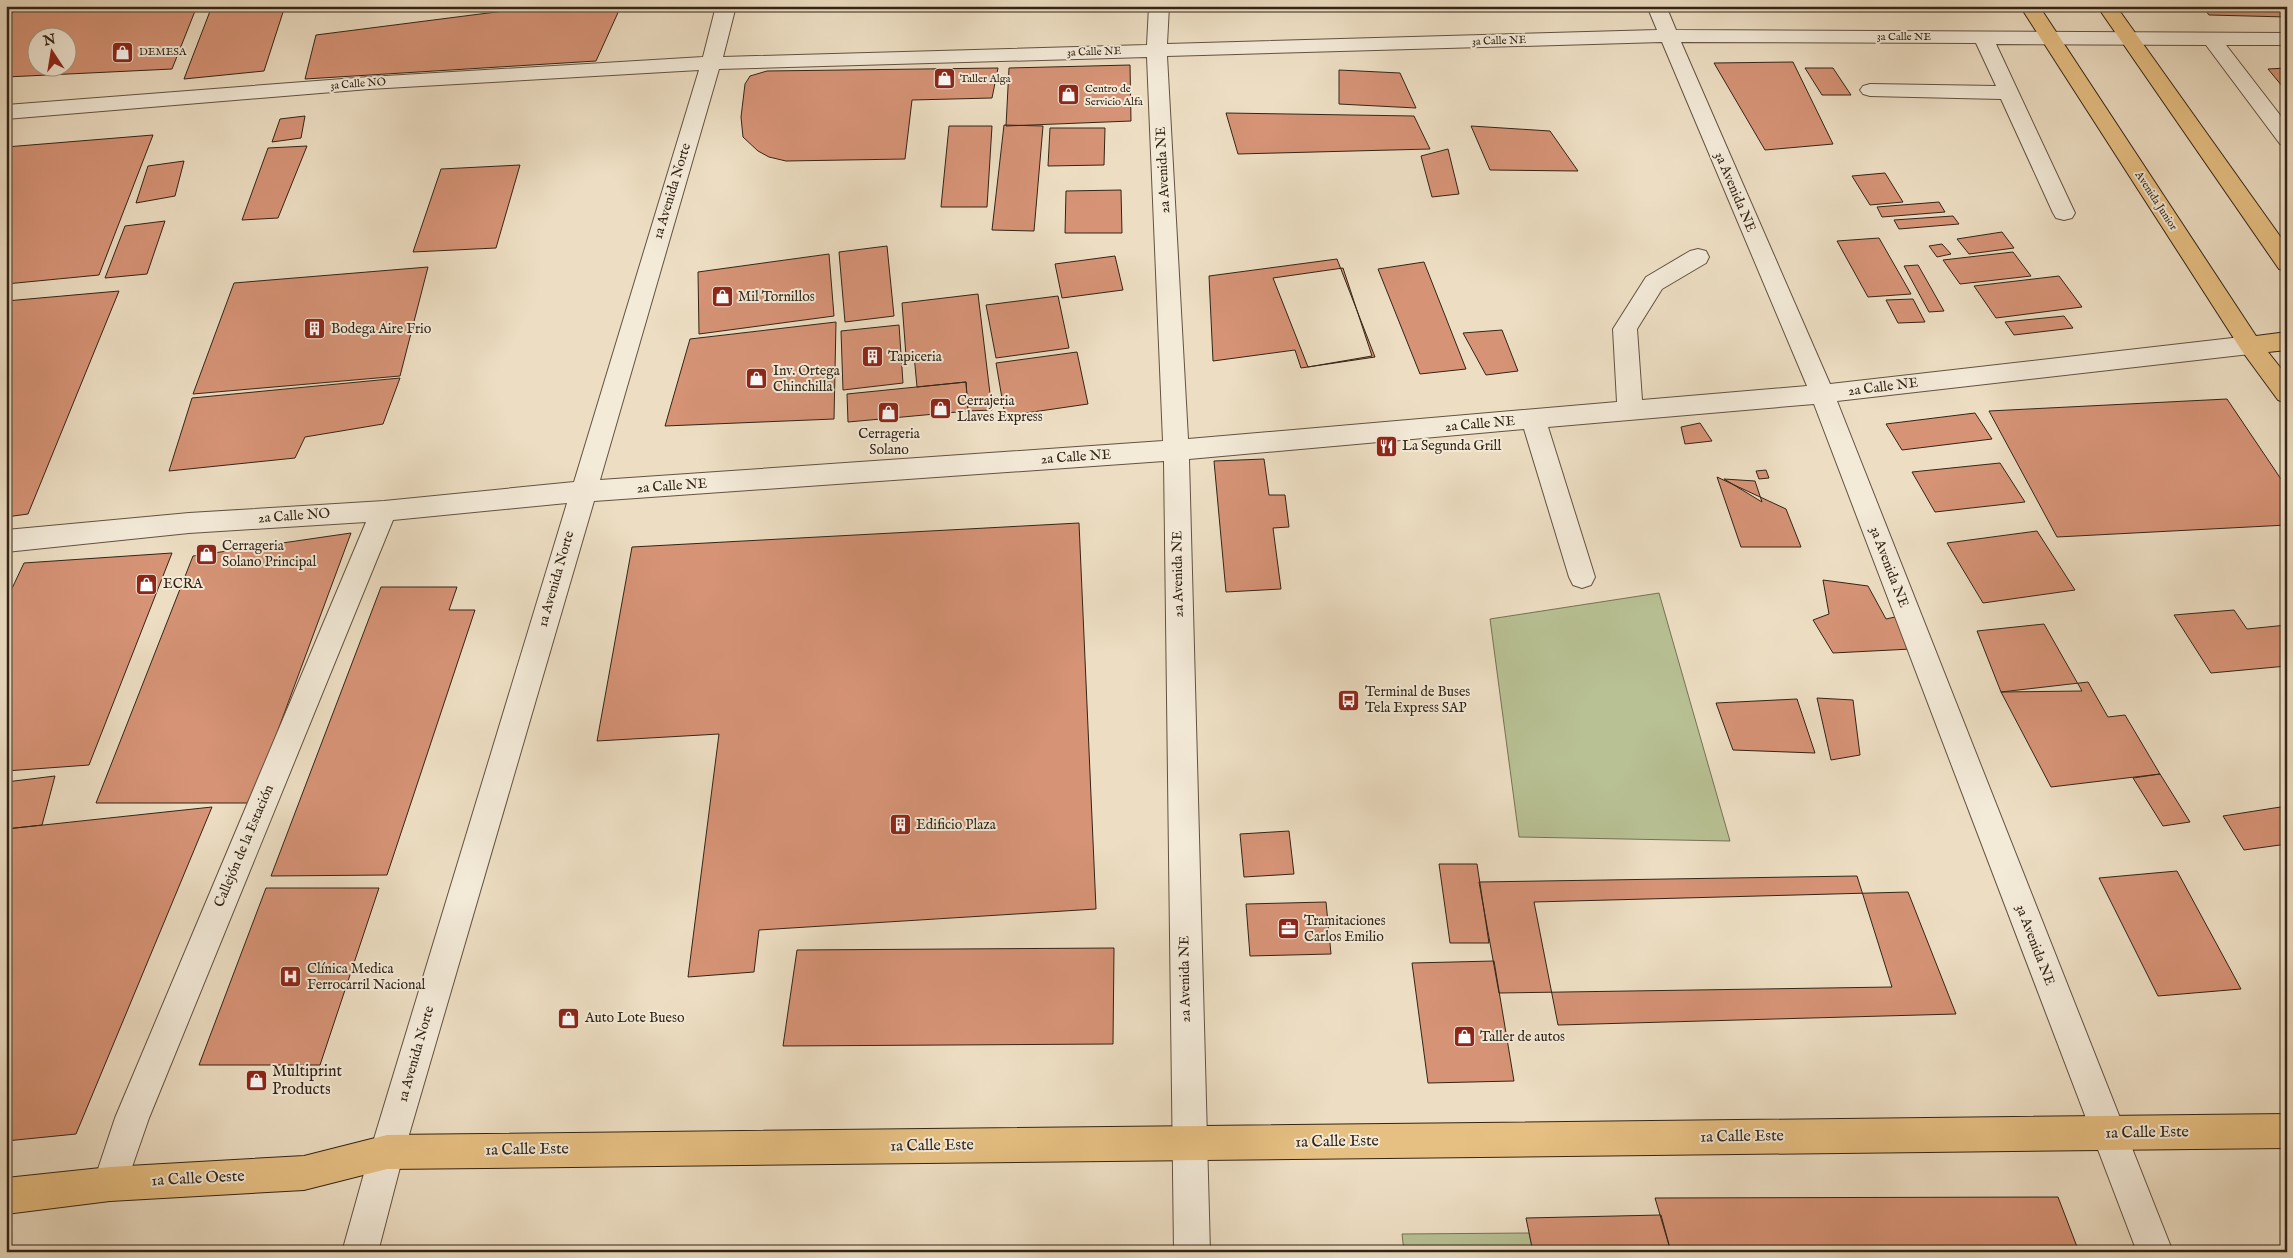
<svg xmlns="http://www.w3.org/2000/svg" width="2293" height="1258" font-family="'IM FELL English',serif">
  <rect width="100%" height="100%" fill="#eddec3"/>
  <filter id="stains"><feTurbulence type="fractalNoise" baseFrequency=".004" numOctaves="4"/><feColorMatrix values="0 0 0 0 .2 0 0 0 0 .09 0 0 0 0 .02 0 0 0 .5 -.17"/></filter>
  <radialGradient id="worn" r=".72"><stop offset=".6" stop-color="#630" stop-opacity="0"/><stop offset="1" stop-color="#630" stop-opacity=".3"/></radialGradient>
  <path fill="#b8c194" stroke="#767255" d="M1659,593L1730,841L1519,837L1490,619Z
    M1529,1233L1533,1252H1404L1402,1234Z"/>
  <path fill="#d69376" stroke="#332416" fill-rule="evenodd" d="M16,6H197L172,69L6,77V24ZM38,38H68V68H38Z
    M212,6H285L264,71L184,79Z
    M543,6H621L596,61L305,79L316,35Z
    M1437,6H1579V7L1439,11Z
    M2202,6H2279L2287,17L2209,15Z
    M1793,62L1833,144L1765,150L1714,63Z
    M1130,65L1131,121L1006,126L1009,68Z
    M998,68L992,98L912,100L905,159L786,161L769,157L758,151L743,137L741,117L745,84L750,76L767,71Z
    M1805,68H1833L1851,95H1822Z
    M2287,68V92L2268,69Z
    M1339,70L1400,73L1416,108L1339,104Z
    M1226,113L1414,116L1430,149L1238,154Z
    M305,116L301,138L272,142L280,119Z
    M1004,125L1043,126L1034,231L992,230Z
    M949,126H992L987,207H941Z
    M1471,126L1550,131L1578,171L1490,170Z
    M1050,128H1105L1104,165L1048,166Z
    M153,135L99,275L6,284V147Z
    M307,146L278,218L242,220L268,148Z
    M1448,149L1459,194L1432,197L1421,156Z
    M184,161L175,196L136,203L148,166Z
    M520,165L496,248L413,252L441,169Z
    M1885,173L1903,202L1870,205L1852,176Z
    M1121,190L1122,233H1065L1066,191Z
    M1939,202L1945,212L1882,217L1877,207Z
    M1953,216L1959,224L1899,229L1894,220Z
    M165,221L147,274L105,278L125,226Z
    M2002,232L2014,248L1969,254L1957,239Z
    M1879,238L1911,294L1868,297L1837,241Z
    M1942,244L1951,254L1937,257L1929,246Z
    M887,246L894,316L845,322L839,252Z
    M2013,252L2031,276L1960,284L1943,260Z
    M829,254L834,316L699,334L698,272Z
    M1115,256L1123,290L1062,298L1055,264Z
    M1337,259L1375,357L1301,368L1295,350L1213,361L1209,276Z
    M1424,262L1466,369L1420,374L1378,269Z
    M1918,265L1944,311L1929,312L1904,266Z
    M428,267L400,376L193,394L234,283Z
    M1343,268L1372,356L1308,367L1273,278Z
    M2059,276L2082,307L1996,318L1974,286Z
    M119,291L28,514L6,517V301Z
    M978,294L992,410L968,411L966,382L917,387L914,355L906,356L902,303Z
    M1058,296L1069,348L996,358L986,305Z
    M1913,299L1925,322L1898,323L1886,300Z
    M2064,316L2073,328L2014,335L2005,322Z
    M836,322L834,419L665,426L690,339Z
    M899,325L903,383L843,390L841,331Z
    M1502,330L1518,371L1486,375L1463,333Z
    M1077,352L1088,404L1005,416L996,363Z
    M400,378L383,424L305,437L295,458L169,471L192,398Z
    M966,382L968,411L848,422L847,394Z
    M2227,399L2287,488V525L2057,537L1989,411Z
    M1975,413L1992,439L1902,450L1886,424Z
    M1700,423L1712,441L1685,444L1681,427Z
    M1264,459L1269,495H1285L1289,527L1273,528L1281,589L1226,592L1214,461Z
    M2000,463L2025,502L1935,512L1912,472Z
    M1766,470L1769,478L1759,479L1756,471Z
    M1717,477L1786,509L1801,547H1741Z
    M1724,479L1755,481L1762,502Z
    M1079,523L1096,909L759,930L754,972L688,977L719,734L597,741L632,547Z
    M2037,531L2075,590L1983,603L1947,543Z
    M351,533L251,803H96L193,556Z
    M172,553L89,765L6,771V601L24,563Z
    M1823,580L1868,586L1886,619L1895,617L1911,649L1833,653L1813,620L1829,614Z
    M381,587H457L449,610H475L387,875L271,876Z
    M2234,610L2247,629L2287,625V666L2211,673L2174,615Z
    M2044,624L2082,691L2001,692L1977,631Z
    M2088,682L2108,717L2125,715L2160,774L2051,787L2001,692Z
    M1817,698L1853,700L1860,755L1831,760Z
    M1797,699L1815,753L1733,750L1716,703Z
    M2160,774L2190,822L2163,826L2133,778Z
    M55,776L42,825L6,829V782Z
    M2287,806V844L2244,850L2223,816Z
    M212,807L76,1134L6,1141V829Z
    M1289,831L1294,874L1244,877L1240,834Z
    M1439,864H1477L1489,943H1450Z
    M2177,871L2241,989L2158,996L2099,878Z
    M1857,876L1892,987L1499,993L1479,882Z
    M266,888H379L320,1065H199Z
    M1908,892L1956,1014L1558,1025L1534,902Z
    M1326,902L1331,954L1250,956L1246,904Z
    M1114,948L1113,1044L783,1046L797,950Z
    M1494,961L1514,1081L1428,1083L1412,963Z
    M2058,1197L2079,1252H1671L1655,1198Z
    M1661,1215L1671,1252H1533L1526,1218Z
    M2287,1248V1252H2263L2262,1249Z"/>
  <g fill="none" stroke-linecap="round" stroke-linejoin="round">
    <defs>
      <path id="minor" d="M716,6H736L723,57L1147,45L1149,6H1169L1167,44L1657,30L1647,6H1666L1676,30L2287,33V45H2226L2287,124V146L2280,144L2206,45L1996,44L2075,213L2072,218L2064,220L2056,218L2053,213L2001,99L1870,96L1863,94L1860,90L1863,86L1870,84L1996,86L1976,43L1681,42L1830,384L2250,336L2258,339L2262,345L2258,351L2250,354L1837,401L2173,1252H2137L1814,404L1548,427L1595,577L1591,585L1582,588L1573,585L1569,577L1524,429L1189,459L1210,1252H1174L1164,461L594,501L404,1152L378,1252H342L370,1152L567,503L393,520L149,1118L122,1196L110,1201L98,1196L93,1184L115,1118L366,522L189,533L6,552V530L189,513L384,501L574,482L699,70L369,89L6,119V105L369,77L703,57ZM1662,42L1807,386L1642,400L1637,329L1662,289L1706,263L1709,257L1706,251L1698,249L1690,251L1646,277L1613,329L1617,402L1188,439L1167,56ZM1147,57L1163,441L600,480L719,69Z"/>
      <path id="major" d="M2020,6H2039L2256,336L2287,332V350L2268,352L2287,376V403L2278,400L2242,351Z
        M2097,6H2116L2287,246V271L2279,269Z
        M2287,1114V1148L387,1169L304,1190L110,1201L6,1214V1178L110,1167L304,1156L387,1135Z"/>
    </defs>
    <use href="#minor" stroke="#625241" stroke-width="2"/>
    <use href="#major" stroke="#332416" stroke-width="2"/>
    <use href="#minor" fill="#f3ead8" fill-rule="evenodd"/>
    <use href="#major" fill="#e6bf82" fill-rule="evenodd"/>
  </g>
  <defs>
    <symbol id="shop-square" viewBox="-11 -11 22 22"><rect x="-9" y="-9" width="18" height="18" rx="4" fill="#8f2418" stroke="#f3ead8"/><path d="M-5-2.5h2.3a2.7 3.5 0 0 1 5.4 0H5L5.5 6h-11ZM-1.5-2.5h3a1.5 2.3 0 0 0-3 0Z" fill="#fff"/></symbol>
    <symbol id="building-square" viewBox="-11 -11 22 22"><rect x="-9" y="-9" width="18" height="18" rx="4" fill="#8f2418" stroke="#f3ead8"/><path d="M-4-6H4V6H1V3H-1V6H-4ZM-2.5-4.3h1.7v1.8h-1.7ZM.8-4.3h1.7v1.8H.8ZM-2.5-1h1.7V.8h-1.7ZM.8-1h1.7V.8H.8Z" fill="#fff"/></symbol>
    <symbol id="restaurant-square" viewBox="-11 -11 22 22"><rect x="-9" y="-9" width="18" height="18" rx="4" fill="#8f2418" stroke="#f3ead8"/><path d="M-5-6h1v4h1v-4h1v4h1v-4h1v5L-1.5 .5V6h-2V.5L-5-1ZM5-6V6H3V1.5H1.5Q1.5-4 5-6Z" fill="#fff"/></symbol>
    <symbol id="bus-square" viewBox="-11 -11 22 22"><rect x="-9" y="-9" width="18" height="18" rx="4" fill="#8f2418" stroke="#f3ead8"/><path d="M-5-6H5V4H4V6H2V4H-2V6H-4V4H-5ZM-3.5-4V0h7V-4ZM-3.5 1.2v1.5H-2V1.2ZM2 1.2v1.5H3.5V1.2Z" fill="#fff"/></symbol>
    <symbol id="office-square" viewBox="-11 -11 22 22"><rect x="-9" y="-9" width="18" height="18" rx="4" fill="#8f2418" stroke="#f3ead8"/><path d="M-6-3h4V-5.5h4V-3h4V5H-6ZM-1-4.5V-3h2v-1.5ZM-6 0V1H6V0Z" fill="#fff"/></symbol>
    <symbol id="hospital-square" viewBox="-11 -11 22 22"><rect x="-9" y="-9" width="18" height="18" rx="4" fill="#8f2418" stroke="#f3ead8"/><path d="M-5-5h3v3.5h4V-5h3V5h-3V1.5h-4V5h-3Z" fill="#fff"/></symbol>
  </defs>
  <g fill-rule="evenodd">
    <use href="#shop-square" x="110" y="40" width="25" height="25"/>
    <use href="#shop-square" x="932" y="66" width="25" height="25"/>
    <use href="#shop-square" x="1056" y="82" width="25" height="25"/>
    <use href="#shop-square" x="710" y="284" width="25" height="25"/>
    <use href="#building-square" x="302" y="316" width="25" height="25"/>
    <use href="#building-square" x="860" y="344" width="25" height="25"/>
    <use href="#shop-square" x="744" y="366" width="25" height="25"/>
    <use href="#shop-square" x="928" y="396" width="25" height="25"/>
    <use href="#shop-square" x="876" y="400" width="25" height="25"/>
    <use href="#restaurant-square" x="1374" y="434" width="25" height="25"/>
    <use href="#shop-square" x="194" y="542" width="25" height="25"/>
    <use href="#shop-square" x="134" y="572" width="25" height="25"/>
    <use href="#bus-square" x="1336" y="688" width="25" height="25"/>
    <use href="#building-square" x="888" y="812" width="25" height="25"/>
    <use href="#office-square" x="1276" y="916" width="25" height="25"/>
    <use href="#hospital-square" x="278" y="964" width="25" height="25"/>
    <use href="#shop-square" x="556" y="1006" width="25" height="25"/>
    <use href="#shop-square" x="1452" y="1024" width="25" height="25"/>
    <use href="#shop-square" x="244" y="1068" width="25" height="25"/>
  </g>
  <g text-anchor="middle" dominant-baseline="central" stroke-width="4" stroke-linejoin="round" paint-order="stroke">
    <g font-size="11" fill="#332416" stroke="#f3ead8">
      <text x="1904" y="37">3a Calle NE</text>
      <text transform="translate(1499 41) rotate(-2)">3a Calle NE</text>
      <text transform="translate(1094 52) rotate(-2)">3a Calle NE</text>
      <text transform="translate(358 84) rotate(-4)">3a Calle NO</text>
      <text transform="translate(2156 201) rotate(57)">Avenida Junior</text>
    </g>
    <g font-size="11" fill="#332416" stroke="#f3ead8" text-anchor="start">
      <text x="139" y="52">DEMESA</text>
      <text x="960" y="79">Taller Alga</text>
      <text x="1085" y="89">Centro de<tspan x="1085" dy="13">Servicio Alfa</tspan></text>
    </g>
    <g font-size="14" fill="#332416" stroke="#f3ead8">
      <text transform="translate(1163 170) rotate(-93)">2a Avenida NE</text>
      <text transform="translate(672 191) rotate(-73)">1a Avenida Norte</text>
      <text transform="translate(1735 192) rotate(67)">3a Avenida NE</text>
      <text transform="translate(1883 387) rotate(-7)">2a Calle NE</text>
      <text transform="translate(1480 424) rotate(-5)">2a Calle NE</text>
      <text transform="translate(1076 457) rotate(-4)">2a Calle NE</text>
      <text transform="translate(672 486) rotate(-4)">2a Calle NE</text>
      <text transform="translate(294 516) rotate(-4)">2a Calle NO</text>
      <text transform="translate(1889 567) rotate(69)">3a Avenida NE</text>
      <text transform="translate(1178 574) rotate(-91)">2a Avenida NE</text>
      <text transform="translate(556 579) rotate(-74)">1a Avenida Norte</text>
      <text transform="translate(244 846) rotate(-67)">Callejón de la Estación</text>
      <text transform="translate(2035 945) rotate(69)">3a Avenida NE</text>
      <text transform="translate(1185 979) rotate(-91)">2a Avenida NE</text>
      <text transform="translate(416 1054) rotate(-74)">1a Avenida Norte</text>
    </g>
    <g font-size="14" fill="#332416" stroke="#f3ead8" text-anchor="start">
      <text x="738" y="297">Mil Tornillos</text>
      <text x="331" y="329">Bodega Aire Frio</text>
      <text x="888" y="357">Tapiceria</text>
      <text x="773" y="371">Inv. Ortega<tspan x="773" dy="16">Chinchilla</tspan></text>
      <text x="957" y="401">Cerrajeria<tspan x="957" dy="16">Llaves Express</tspan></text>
      <text x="889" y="434" text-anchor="middle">Cerrageria<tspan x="889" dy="16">Solano</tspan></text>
      <text x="1402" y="446">La Segunda Grill</text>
      <text x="222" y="546">Cerrageria<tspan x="222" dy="16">Solano Principal</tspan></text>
      <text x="163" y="584">ECRA</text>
      <text x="1365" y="692">Terminal de Buses<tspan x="1365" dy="16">Tela Express SAP</tspan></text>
      <text x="916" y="825">Edificio Plaza</text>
      <text x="1304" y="921">Tramitaciones<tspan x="1304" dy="16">Carlos Emilio</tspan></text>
      <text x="307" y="969">Clínica Medica<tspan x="307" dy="16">Ferrocarril Nacional</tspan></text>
      <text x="585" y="1018">Auto Lote Bueso</text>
      <text x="1480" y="1037">Taller de autos</text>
    </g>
    <g font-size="16" fill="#332416" stroke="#f3ead8" text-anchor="start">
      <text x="272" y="1072">Multiprint<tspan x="272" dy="18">Products</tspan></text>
    </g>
    <g font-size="16" fill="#332416" stroke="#f3ead8">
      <text transform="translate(2147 1133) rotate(-1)">1a Calle Este</text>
      <text transform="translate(1742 1137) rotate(-1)">1a Calle Este</text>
      <text transform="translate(1337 1142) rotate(-1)">1a Calle Este</text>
      <text transform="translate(932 1146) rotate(-1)">1a Calle Este</text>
      <text transform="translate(527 1150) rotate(-1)">1a Calle Este</text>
      <text transform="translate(198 1179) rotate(-3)">1a Calle Oeste</text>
    </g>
  </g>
  <rect width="2293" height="1258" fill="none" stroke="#eddec3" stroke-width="25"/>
  <rect x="8" y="8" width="2278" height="1243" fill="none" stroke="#332416" stroke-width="2.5"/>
  <rect x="12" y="12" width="2268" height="1233" fill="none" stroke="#332416"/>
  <g transform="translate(52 52) rotate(348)"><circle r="24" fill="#f3ead8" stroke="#a69b8a"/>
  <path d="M0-4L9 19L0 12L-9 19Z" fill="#8f2418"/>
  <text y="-8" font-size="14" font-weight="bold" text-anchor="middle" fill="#332416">N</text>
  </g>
  <rect width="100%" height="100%" filter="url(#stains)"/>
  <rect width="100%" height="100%" fill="url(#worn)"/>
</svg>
